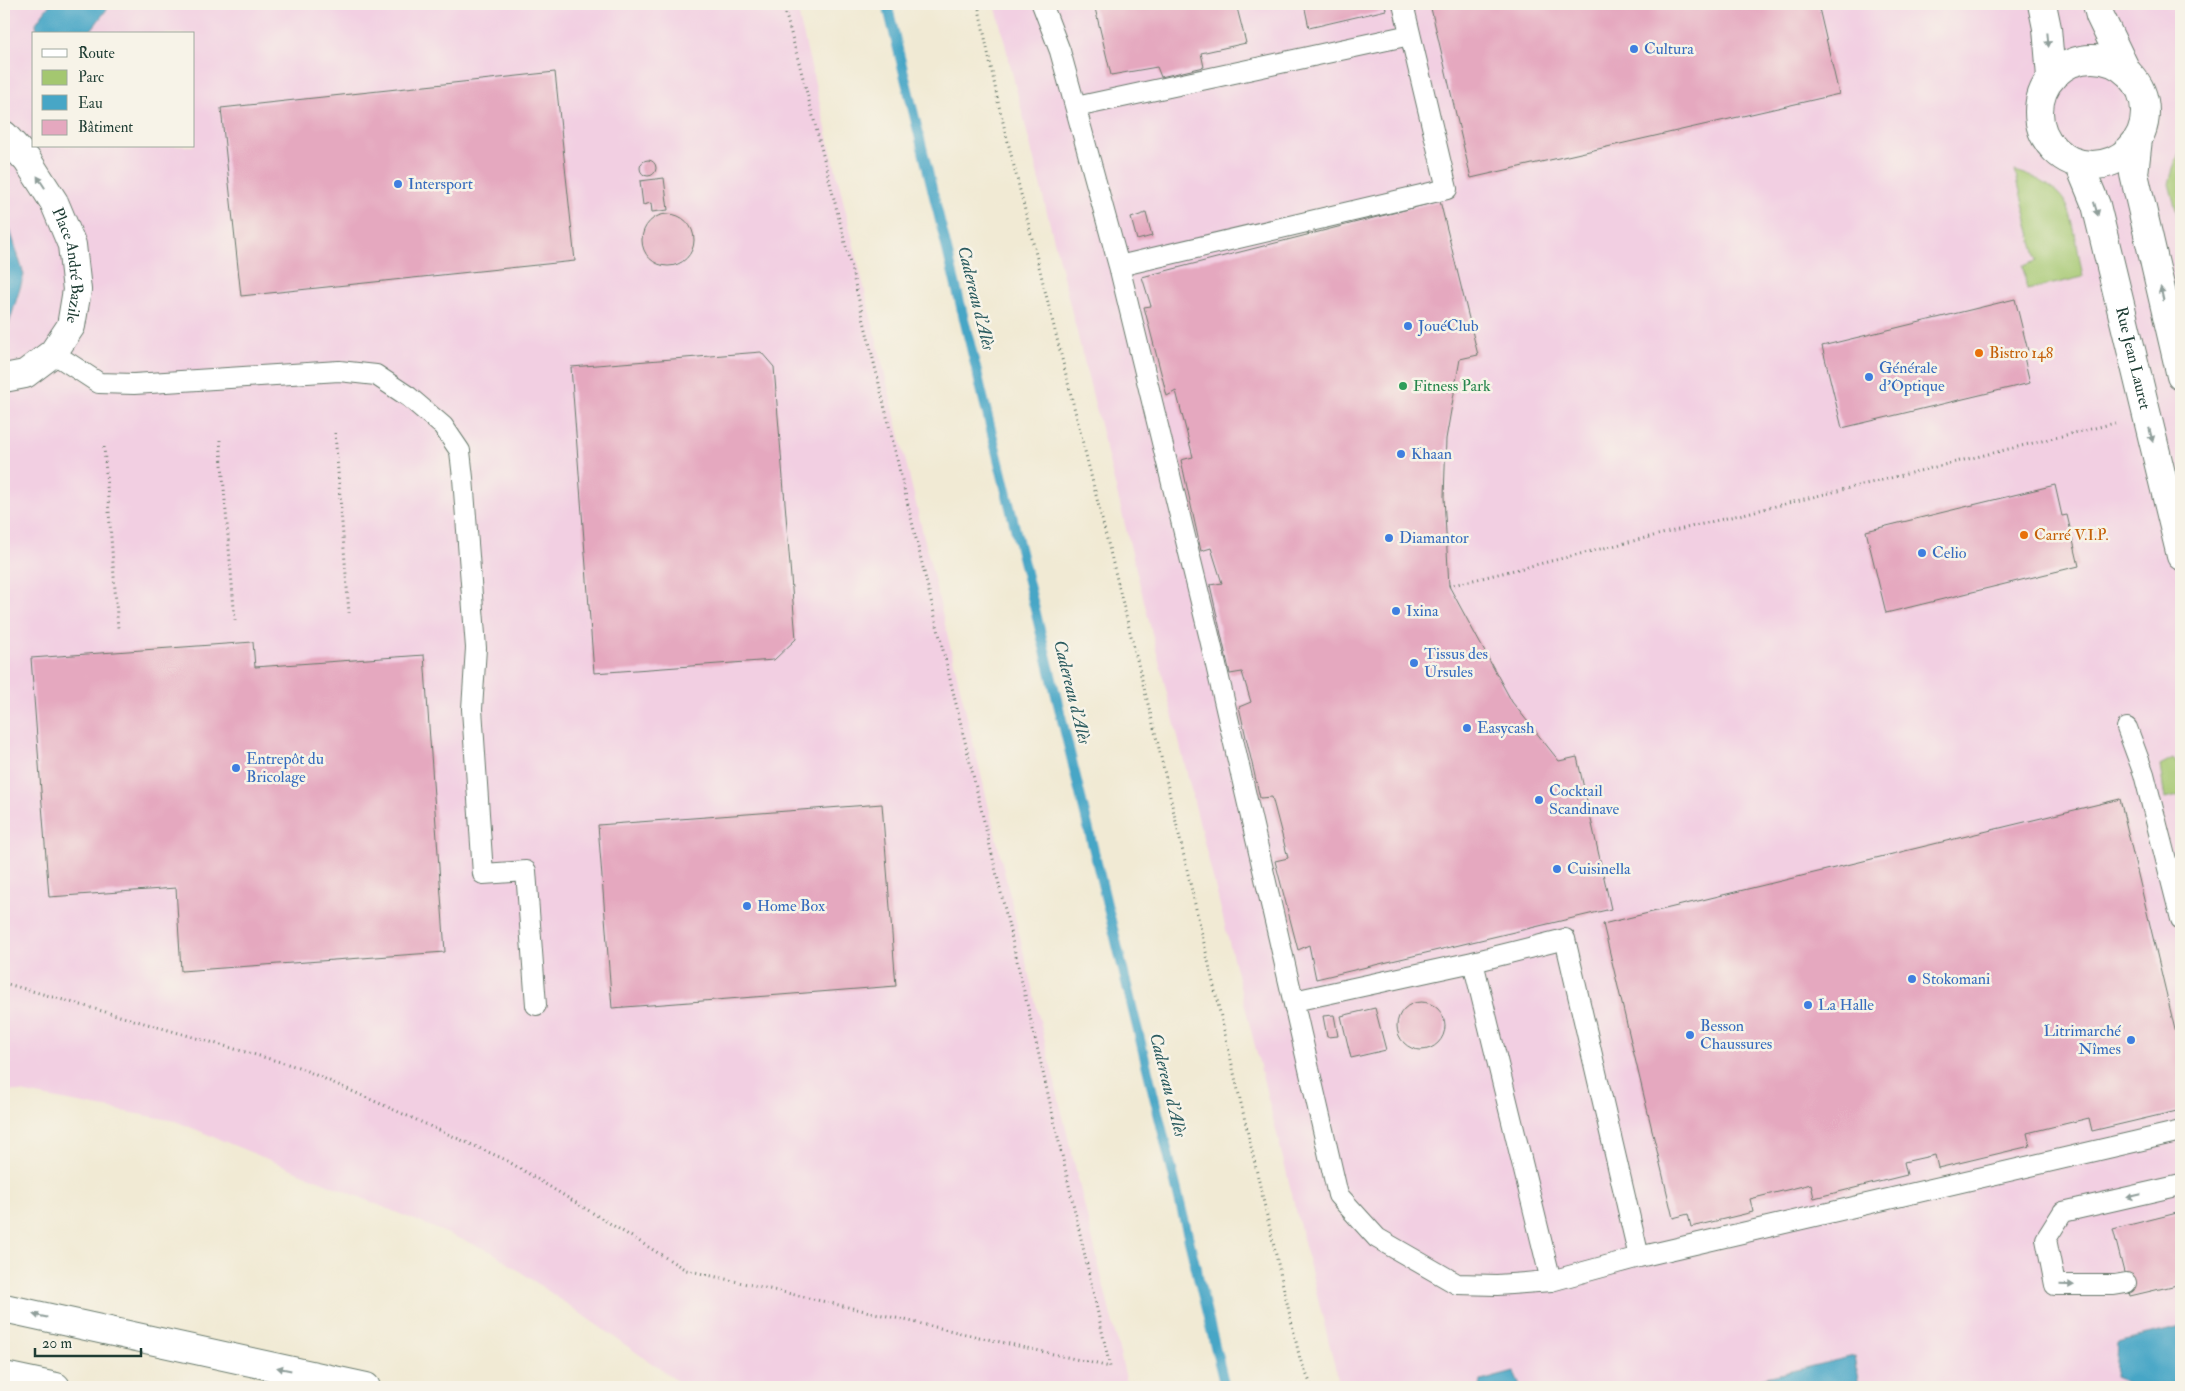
<svg xmlns="http://www.w3.org/2000/svg" width="2185" height="1391" font-family="'IM FELL Double Pica',serif">
  <rect width="100%" height="100%" fill="#f7f3e8"/>
  <filter id="ink" filterUnits="userSpaceOnUse"><feTurbulence type="fractalNoise" baseFrequency=".02" numOctaves="2"/><feDisplacementMap in="SourceGraphic" scale="10" xChannelSelector="R" yChannelSelector="G"/><feConvolveMatrix kernelMatrix="1 2 1 2 8 2 1 2 1" color-interpolation-filters="sRGB"/></filter>
  <filter id="wash" filterUnits="userSpaceOnUse"><feTurbulence type="fractalNoise" baseFrequency=".0096" numOctaves="4" result="noise"/><feDisplacementMap in="SourceGraphic" scale="20" xChannelSelector="R" yChannelSelector="G"/><feGaussianBlur stdDeviation="1.12" result="paint"/><feColorMatrix in="noise" values="0 0 0 0 0 0 0 0 0 0 0 0 0 0 0 0 0 1.4 0 .05"/><feComposite in="paint" operator="in"/></filter>
  <g filter="url(#wash)">
    <rect width="100%" height="100%" fill="#f1ead4"/>
    <path fill="#f2cfe2" fill-rule="evenodd" d="M4,4H796L1128,1387H692L683,1385L492,1252L175,1121L4,1089ZM34,34H194V146H34Z
      M995,4H2181V1387H1340Z"/>
    <path fill="#a4c770" stroke="#628252" d="M2181,148V229L2169,184L2173,168Z
      M2015,171C2034,176 2060,188 2068,208C2075,226 2079,258 2083,277L2027,290L2023,266L2037,261Z
      M2173,759L2181,767V795L2165,799L2160,766Z"/>
    <path fill="#47a6c6" stroke="#33727d" d="M50,4H111L88,34H37L36,23Z
      M4,210L24,275L8,327L4,328Z
      M2181,1327V1387H2137L2115,1378L2117,1342Z
      M1854,1356L1859,1387H1725Z
      M1514,1372L1521,1387H1480L1481,1381Z"/>
    <g fill="none" stroke-linecap="round" stroke-linejoin="round">
      <path stroke="#47a6c6" stroke-width="10" d="M887,4L1225,1387"/>
    </g>
    <g id="blocks">
      <path fill="#e5a8bf" d="M1094,4H1236L1246,43L1201,53L1204,67L1161,77L1157,67L1111,75Z
        M1304,4H1385L1386,10L1309,28Z
        M1430,4H1818L1839,94L1471,178Z
        M555,72L575,261L241,296L221,108Z
        M640 168a8 8 0 1 1 16 0a8 8 0 1 1-16 0Z
        M664,178L668,210L652,212L651,203L643,205L640,181Z
        M1440,201L1478,355L1460,359L1446,439L1444,497L1449,586L1512,702L1559,761L1577,757L1611,909L1316,979L1309,945L1298,950L1275,861L1288,858L1272,797L1260,798L1239,707L1251,702L1242,672L1230,674L1210,585L1222,583L1211,548L1201,551L1181,460L1193,457L1176,391L1167,396L1144,307L1151,306L1142,277Z
        M1146,213L1152,236L1137,240L1131,218Z
        M642 240a26 26 0 1 1 52 0a26 26 0 1 1-52 0Z
        M2015,299L2028,351L2023,353L2030,383L1842,428L1822,346Z
        M761,352L774,367L796,639L774,660L594,673L571,367Z
        M2055,485L2062,516L2067,515L2079,566L1886,613L1866,531Z
        M253,642L255,667L424,655L445,952L181,971L176,888L49,897L31,658Z
        M2120,799L2181,1055V1110L2092,1131L2089,1118L2027,1133L2030,1146L1938,1168L1935,1155L1904,1162L1907,1175L1814,1198L1811,1184L1750,1199L1753,1212L1691,1227L1688,1214L1673,1218L1603,924Z
        M882,804L896,986L612,1008L598,825Z
        M1397 1026a24 24 0 1 1 48 0a24 24 0 1 1-48 0Z
        M1375,1008L1386,1050L1351,1058L1341,1016Z
        M1334,1015L1338,1036L1327,1037L1323,1016Z
        M2181,1212V1284L2130,1296L2113,1229Z"/>
    </g>
  </g>
  <g filter="url(#ink)">
    <use href="#blocks" fill-opacity="0" stroke="#687a6c" stroke-width="1"/>
    <g fill="none" stroke-linecap="round" stroke-linejoin="round">
      <defs>
        <path id="lane" d="M1042,4L1060,51L1119,266L1209,635L1338,1195L1377,1238L1457,1284L1497,1285L1551,1281L1639,1257L2181,1131
          M1076,107L1410,35
          M1119,266L1447,189L1403,4
          M53,353L99,383L134,384L339,371L376,375L409,397L443,426L460,451L463,478L476,648L472,709L483,874L526,871L536,1005
          M2127,728L2144,774L2181,919
          M1294,1001L1473,962
          M1551,1281L1473,962L1565,939L1639,1257
          M2126,1283L2114,1285H2055L2046,1239L2063,1212L2181,1185"/>
        <g id="street">
          <path id="s1" d="M4,135L27,160L54,202L72,245L77,290L71,326L53,353L25,374L4,378"/>
        </g>
        <g id="secondary">
          <path d="M2042,4L2047,28L2051,77"/>
          <path d="M2097,4L2100,16L2127,72"/>
          <circle cx="2092" cy="112" r="53"/>
          <path d="M2138,139L2134,174L2181,376"/>
          <path id="s2" d="M2079,164L2096,205L2181,556"/>
        </g>
        <path id="highway" d="M4,1308L366,1387
          M4,1376L56,1387"/>
      </defs>
      <use href="#lane" stroke="#687a6c" stroke-width="22"/>
      <use href="#street" stroke="#687a6c" stroke-width="30"/>
      <use href="#secondary" stroke="#687a6c" stroke-width="30"/>
      <use href="#highway" stroke="#687a6c" stroke-width="30"/>
      <path stroke="#687a6c" stroke-width="3" stroke-dasharray="1 4" stroke-linecap="butt" d="M978,4L999,106L1158,744L1300,1359L1312,1387
        M335,433L349,613
        M220,440L235,620
        M104,447L118,628
        M1449,586L2115,423
        M4,983L298,1067L506,1160L686,1270L1110,1367C1049,1094 985,822 919,551C875,368 833,185 783,4"/>
      <use href="#lane" stroke="#fff" stroke-width="20"/>
      <use href="#street" stroke="#fff" stroke-width="28"/>
      <use href="#secondary" stroke="#fff" stroke-width="28"/>
      <use href="#highway" stroke="#fff" stroke-width="28"/>
    </g>
    <defs><path id="oneway-solid" d="M-6-.8H1V-3.2L6.5 0L1 3.2V.8H-6Z" transform="scale(1.25)"/></defs>
    <g fill="#8f9e9a">
      <use href="#oneway-solid" transform="translate(2048 40) rotate(85)"/>
      <use href="#oneway-solid" transform="translate(41 182) rotate(-123)"/>
      <use href="#oneway-solid" transform="translate(2096 209) rotate(74)"/>
      <use href="#oneway-solid" transform="translate(2162 294) rotate(-103)"/>
      <use href="#oneway-solid" transform="translate(2151 435) rotate(76)"/>
      <use href="#oneway-solid" transform="translate(2134 1196) rotate(167)"/>
      <use href="#oneway-solid" transform="translate(2067 1285) rotate(1)"/>
      <use href="#oneway-solid" transform="translate(40 1316) rotate(-168)"/>
      <use href="#oneway-solid" transform="translate(284 1369) rotate(-168)"/>
    </g>
  </g>
  <g fill="#3f7fe0" stroke="#f7f3e8" stroke-width="2">
    <circle cx="1634" cy="49" r="5"/>
    <circle cx="398" cy="184" r="5"/>
    <circle cx="1408" cy="326" r="5"/>
    <circle cx="1869" cy="377" r="5"/>
    <circle cx="1401" cy="454" r="5"/>
    <circle cx="1389" cy="538" r="5"/>
    <circle cx="1922" cy="553" r="5"/>
    <circle cx="1396" cy="611" r="5"/>
    <circle cx="1414" cy="663" r="5"/>
    <circle cx="1467" cy="728" r="5"/>
    <circle cx="236" cy="768" r="5"/>
    <circle cx="1539" cy="800" r="5"/>
    <circle cx="1557" cy="869" r="5"/>
    <circle cx="747" cy="906" r="5"/>
    <circle cx="1912" cy="979" r="5"/>
    <circle cx="1808" cy="1005" r="5"/>
    <circle cx="1690" cy="1035" r="5"/>
    <circle cx="2131" cy="1040" r="5"/>
  </g>
  <g fill="#e8710a" stroke="#f7f3e8" stroke-width="2">
    <circle cx="1979" cy="353" r="5"/>
    <circle cx="2024" cy="535" r="5"/>
  </g>
  <circle fill="#2e9e5b" stroke="#f7f3e8" stroke-width="2" cx="1403" cy="386" r="5"/>
  <g text-anchor="middle" dominant-baseline="central" stroke-width="5" stroke-linejoin="round" paint-order="stroke">
    <g font-size="16" fill="#366cbe" stroke="#f7f3e8" text-anchor="start">
      <text x="1644" y="49">Cultura</text>
      <text x="408" y="184">Intersport</text>
      <text x="1418" y="326">JouéClub</text>
      <text x="1879" y="368">Générale<tspan x="1879" dy="18">d'Optique</tspan></text>
      <text x="1411" y="454">Khaan</text>
      <text x="1399" y="538">Diamantor</text>
      <text x="1932" y="553">Celio</text>
      <text x="1406" y="611">Ixina</text>
      <text x="1424" y="654">Tissus des<tspan x="1424" dy="18">Ursules</tspan></text>
      <text x="1477" y="728">Easycash</text>
      <text x="246" y="759">Entrepôt du<tspan x="246" dy="18">Bricolage</tspan></text>
      <text x="1549" y="791">Cocktail<tspan x="1549" dy="18">Scandinave</tspan></text>
      <text x="1567" y="869">Cuisinella</text>
      <text x="757" y="906">Home Box</text>
      <text x="1922" y="979">Stokomani</text>
      <text x="1818" y="1005">La Halle</text>
      <text x="1700" y="1026">Besson<tspan x="1700" dy="18">Chaussures</tspan></text>
      <text x="2121" y="1031" text-anchor="end">Litrimarché<tspan x="2121" dy="18">Nîmes</tspan></text>
    </g>
    <g font-size="16" fill="#1f3d34" stroke="#f7f3e8">
      <text stroke="none"><textPath href="#s1" startOffset="150">Place André Bazile</textPath></text>
      <text stroke="none"><textPath href="#s2" startOffset="202">Rue Jean Lauret</textPath></text>
    </g>
    <g font-size="16" fill="#c56008" stroke="#f7f3e8" text-anchor="start">
      <text x="1989" y="353">Bistro 148</text>
      <text x="2034" y="535">Carré V.I.P.</text>
    </g>
    <g font-size="16" fill="#27864d" stroke="#f7f3e8" text-anchor="start">
      <text x="1413" y="386">Fitness Park</text>
    </g>
    <g font-size="18" font-style="italic" fill="#2b5c60" stroke="#f7f3e8">
      <text transform="translate(976 298) rotate(76)">Cadereau d'Alès</text>
      <text transform="translate(1072 692) rotate(76)">Cadereau d'Alès</text>
      <text transform="translate(1168 1085) rotate(76)">Cadereau d'Alès</text>
    </g>
  </g>
  <rect width="2185" height="1391" fill="none" stroke="#f7f3e8" stroke-width="20"/>
  <rect x="32" y="32" width="162" height="115" fill="#f7f3e8" stroke="#a1aaa0"/>
  <rect x="42" y="49" width="25" height="8" fill="#ffffff" stroke="#a1aaa0"/>
  <text x="78" y="58" font-size="15" fill="#1f3d34">Route</text>
  <rect x="42" y="70" width="25" height="15" fill="#a4c770" stroke="#a1aaa0"/>
  <text x="78" y="82" font-size="15" fill="#1f3d34">Parc</text>
  <rect x="42" y="95" width="25" height="15" fill="#47a6c6" stroke="#a1aaa0"/>
  <text x="78" y="108" font-size="15" fill="#1f3d34">Eau</text>
  <rect x="42" y="120" width="25" height="15" fill="#e5a8bf" stroke="#a1aaa0"/>
  <text x="78" y="132" font-size="15" fill="#1f3d34">Bâtiment</text>
  <path d="M35 1348v8h106v-8" fill="none" stroke="#1f3d34" stroke-width="2.5"/>
  <text x="42" y="1348" font-size="15" fill="#1f3d34" stroke="#f7f3e8" stroke-width="4" paint-order="stroke">20 m</text>
</svg>
